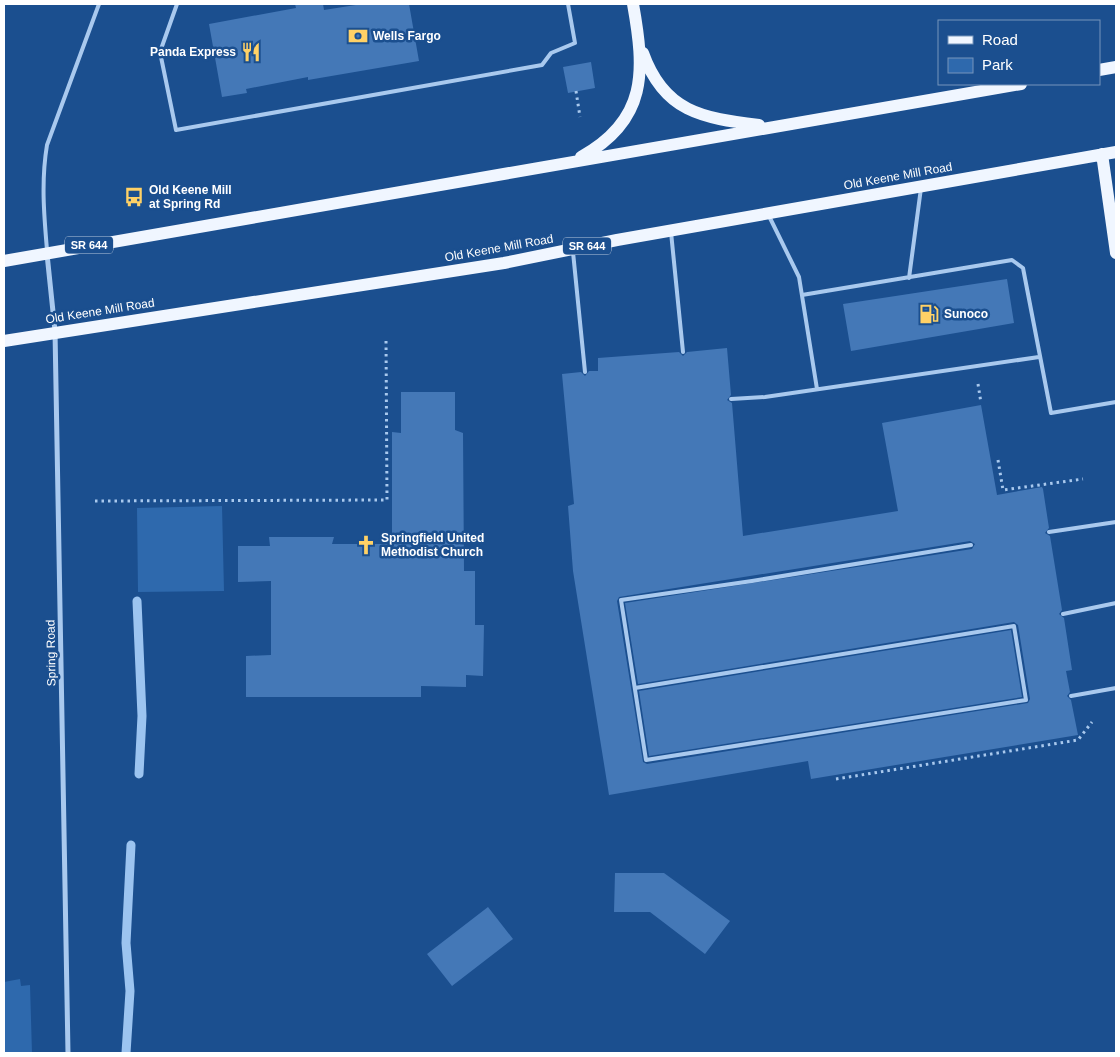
<svg xmlns="http://www.w3.org/2000/svg" width="1120" height="1057" font-family="Helvetica,sans-serif">
  <rect width="100%" height="100%" fill="#1b4f8f"/>
  <path fill="#2e69ad" d="M222,506L224,591L138,592L137,508Z
    M20,979L21,986L30,985L32,1053H4V982Z"/>
  <g fill="none" stroke-linecap="round" stroke-linejoin="round">
    <path stroke="#9cc4f0" stroke-width="9" d="M137,601L142,716L139,774
      M126,1053L130,991L126,943L131,845"/>
  </g>
  <path fill="#4478b7" fill-rule="evenodd" d="M295,4H323L324,10L362,4H409L419,61L308,80V77L246,89L247,93L222,97L209,24L296,8Z
    M591,62L595,88L568,93L563,67Z
    M1007,279L1014,323L851,351L843,304Z
    M727,348L731,395L727,400L732,403L743,536L898,511L882,423L981,405L997,495L1042,487L1043,489L1049,528L1045,533L1050,536L1062,610L1059,614L1064,618L1072,670L1066,671L1070,692L1067,696L1071,700L1078,735L811,779L808,761L609,795L573,571L568,506L574,504L562,374L581,372L585,376L589,371H598V358L679,352L683,356L687,352ZM970,541L975,544L972,549L625,603L638,684L1014,622L1018,625L1030,699L1028,703L647,764L643,762L617,601L619,597Z
    M401,392H455V430L463,433L464,571H475V625H484L483,676L466,675V687L421,686V697H246V656L271,655V581L238,582V546H270L269,537H334L332,544H392V432L401,433Z
    M1011,630L1022,697L649,756L639,691Z
    M615,873H664L730,921L705,954L650,912H614Z
    M488,907L513,939L452,986L427,954Z"/>
  <g fill="none" stroke-linecap="round" stroke-linejoin="round">
    <path stroke="#a9c9ee" stroke-width="3" stroke-dasharray="2.5 4" stroke-linecap="butt" d="M576,91L580,117
      M978,384L981,403
      M998,460L1003,490L1083,479
      M95,501L387,500L386,339
      M836,779L1078,740L1092,722"/>
    <path stroke="#a9c9ee" stroke-width="4" d="M177,4L160,52L176,130L542,65L551,53L575,43L568,4
      M769,216L799,277L817,389
      M671,232L683,352
      M47,250C44,215 41,181 47,145L99,4
      M573,252L585,372
      M909,278L921,188
      M802,295L1012,260L1023,268L1051,413L1116,402
      M731,399L765,397L1039,357
      M1049,532L1116,522
      M1063,614L1116,603
      M635,688L1014,626L1026,700L646,760L621,600L752,581L971,545
      M1071,696L1116,688"/>
    <path stroke="#a9c9ee" stroke-width="5" d="M47,254L55,331L68,1053"/>
    <path stroke="#f0f6ff" stroke-width="12" d="M643,53C664,112 702,118 759,125
      M1099,70L1116,67
      M1102,154L1116,253
      M581,157C648,120 645,71 633,4
      M4,261L1021,84
      M4,341L504,263L617,240L1116,152"/>
  </g>
  <defs>
    <symbol id="bank-bare" viewBox="-9 -9 18 18"><path d="M-6-4H6V4H-6ZM0-2.3a2.3 2.3 0 1 0 0 4.6a2.3 2.3 0 1 0 0-4.6Z" fill="#ffd166" stroke="#1b4f8f" stroke-width="2.5" paint-order="stroke"/></symbol>
    <symbol id="restaurant-bare" viewBox="-9 -9 18 18"><path d="M-5-6h1v4h1v-4h1v4h1v-4h1v5L-1.5 .5V6h-2V.5L-5-1ZM5-6V6H3V1.5H1.5Q1.5-4 5-6Z" fill="#ffd166" stroke="#1b4f8f" stroke-width="2.5" paint-order="stroke"/></symbol>
    <symbol id="bus-bare" viewBox="-9 -9 18 18"><path d="M-5-6H5V4H4V6H2V4H-2V6H-4V4H-5ZM-3.5-4V0h7V-4ZM-3.5 1.2v1.5H-2V1.2ZM2 1.2v1.5H3.5V1.2Z" fill="#ffd166" stroke="#1b4f8f" stroke-width="2.5" paint-order="stroke"/></symbol>
    <symbol id="fuel-bare" viewBox="-9 -9 18 18"><path d="M-5.5-6h7V0h2V4h1.3V-2.5L3-4.5l.8-.8L6-3V5H2.5V1h-1V6h-7ZM-4.2-4.7v3.2H.2V-4.7Z" fill="#ffd166" stroke="#1b4f8f" stroke-width="2.5" paint-order="stroke"/></symbol>
    <symbol id="church-bare" viewBox="-9 -9 18 18"><path d="M-1.2-6h2.4v3.5h3.3v2.4h-3.3V6h-2.4V-.1h-3.3v-2.4h3.3Z" fill="#ffd166" stroke="#1b4f8f" stroke-width="2.5" paint-order="stroke"/></symbol>
  </defs>
  <g fill-rule="evenodd">
    <use href="#bank-bare" x="344" y="22" width="28" height="28"/>
    <use href="#restaurant-bare" x="237" y="38" width="28" height="28"/>
    <use href="#bus-bare" x="120" y="183" width="28" height="28"/>
    <use href="#fuel-bare" x="915" y="300" width="28" height="28"/>
    <use href="#church-bare" x="352" y="531" width="28" height="28"/>
  </g>
  <g text-anchor="middle" dominant-baseline="central" stroke-width="5" stroke-linejoin="round" paint-order="stroke">
    <g fill="#1b4f8f" stroke="#bbcadd" stroke-width="1">
      <rect x="65" y="236.5" width="48" height="17" rx="4"/>
      <rect x="563" y="237.5" width="48" height="17" rx="4"/>
    </g>
    <g font-size="11" font-weight="bold" fill="#fff">
      <text x="89" y="245">SR 644</text>
      <text x="587" y="246">SR 644</text>
    </g>
    <g font-size="12" font-weight="bold" fill="#fff" stroke="#1b4f8f" text-anchor="start">
      <text x="373" y="36">Wells Fargo</text>
      <text x="236" y="52" text-anchor="end">Panda Express</text>
      <text x="149" y="190">Old Keene Mill<tspan x="149" dy="14">at Spring Rd</tspan></text>
      <text x="944" y="314">Sunoco</text>
      <text x="381" y="538">Springfield United<tspan x="381" dy="14">Methodist Church</tspan></text>
    </g>
    <g font-size="12" fill="#fff" stroke="#1b4f8f">
      <text transform="translate(898 176) rotate(-10)">Old Keene Mill Road</text>
      <text transform="translate(499 248) rotate(-10)">Old Keene Mill Road</text>
      <text transform="translate(100 311) rotate(-9)">Old Keene Mill Road</text>
      <text transform="translate(51 653) rotate(-91)">Spring Road</text>
    </g>
  </g>
  <rect width="1120" height="1057" fill="none" stroke="#ffffff" stroke-width="10"/>
  <rect x="938" y="20" width="162" height="65" fill="#1b4f8f" stroke="#7695bc"/>
  <rect x="948" y="36" width="25" height="8" fill="#f0f6ff" stroke="#7695bc"/>
  <text x="982" y="45" font-size="15" fill="#ffffff">Road</text>
  <rect x="948" y="58" width="25" height="15" fill="#2e69ad" stroke="#7695bc"/>
  <text x="982" y="70" font-size="15" fill="#ffffff">Park</text>
</svg>
